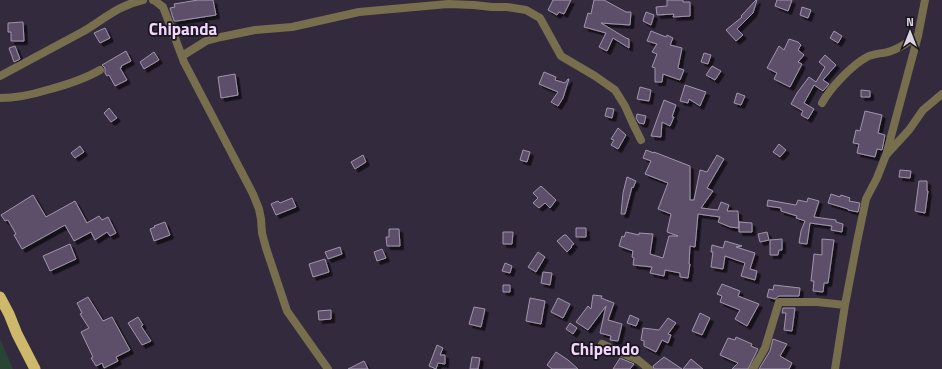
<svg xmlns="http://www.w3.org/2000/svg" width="942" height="369" font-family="'Titillium Web',sans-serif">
  <defs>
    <filter id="shadow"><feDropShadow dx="3.5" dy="3.5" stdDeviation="0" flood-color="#0009"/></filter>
  </defs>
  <rect width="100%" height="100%" fill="#342a3d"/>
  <path fill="#294434" d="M0,339L13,369H0Z"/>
  <path fill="#5d4f6b" stroke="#a095ac" filter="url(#shadow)" d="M198,0H213L216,15L177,21H174L170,8L175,7L174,4Z
    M553,0H571L564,14L559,12L557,15L548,10Z
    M594,0H604L626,12H631L630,25L601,23L626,38L629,39V48L613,38L607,51L599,47L606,33L584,27L588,13L591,14Z
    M667,0H683V2H690V16L673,17L674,14L657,15L656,7L667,6Z
    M756,0H757L753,13L737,29L743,35L736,41L726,30L742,17L741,16Z
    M777,0H792L788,11L775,6Z
    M802,7L811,10L808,18L800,15Z
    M646,12L654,15L651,25L643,21Z
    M23,22L24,41H11V32H8V23Z
    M105,28L110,38L100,43L94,33Z
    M651,31L666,37L667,35L673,38L670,45L682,48L678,68L684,70L680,80L663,74L662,82H655V68L652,67L657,54L652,52L657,44L647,41Z
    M834,31L842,36L838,43L830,38Z
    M789,39L798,42L801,45L798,50L804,55L798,62L802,64L790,87L774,79L777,73L767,68L779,46L784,50Z
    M15,46L20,59L14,62L9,48Z
    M126,51L131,61L121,66L122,67L120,68L127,80L115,86L109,75L107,76L105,73V68L102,65Z
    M154,52L159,60L144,69L140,62Z
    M704,53L711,55L708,64L701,62Z
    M825,55L836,65L823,80L829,84L823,91L814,85L804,103L814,109L808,119L801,115L803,111L791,104L797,93L809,77L816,82L825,67L819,62Z
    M712,66L721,71L715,80L706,75Z
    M544,72L556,77L555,80L565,83L568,79H569L563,98L558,106L551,102L558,92L539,84Z
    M235,74L238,95L221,98L218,77Z
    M685,85L706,92L700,106L689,99L688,103L680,101Z
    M640,87L651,90L649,101L637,99Z
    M861,90L870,91V97H861Z
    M737,93L745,96L741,105L734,103Z
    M664,100L676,105L672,117H674L670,126L662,122L661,137L651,136Z
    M109,108L117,118L111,122L104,113Z
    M607,108L614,109L612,118L605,116Z
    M865,111L882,115L878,133L885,135L882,150L877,149L875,157L857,153L859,144L853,143L856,130L860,131Z
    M637,114L646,116L644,124L639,123L636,118Z
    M618,128L626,135L618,149L611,145L614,140L611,139Z
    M779,144L786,150L780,157L773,152Z
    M80,146L84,152L75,158L71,153Z
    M523,150L530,152L527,162L520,160Z
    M646,150L654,153V152L690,166V200H694L700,170L707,172L717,155L724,159L707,188L713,191L701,208L718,210L721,202L729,205L727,211H738L739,228L730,227L718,222L720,217L698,214L695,247L690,246L689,264H690L688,278L680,277V273L665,270L664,276L650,273L652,267L633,265L634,258L632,257L633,251L619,246L622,236L624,237L626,232L639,235V233L653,234L650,254L663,258L669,236H678L667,232L671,214L658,209L668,183L645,174L651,161L643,158Z
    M363,155L366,162L355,169L351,162Z
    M900,170L911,171L910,178L899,177Z
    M627,177L636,181L633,188L632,187L625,214H621L623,193Z
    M919,181H927V191H928L925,213L915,211Z
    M541,186L556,200L550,208L545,203L539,208L533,203L538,198L533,193Z
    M831,194L840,197L841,195L850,198L849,201L860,203L858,212L848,210V209L828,203Z
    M33,195L46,217L75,201L87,223L99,216L102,220L108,217L116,233L110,236L107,232L95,240L91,232L74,241L65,225L22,249L14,235L16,234L8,220L5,221L1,215Z
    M292,198L296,207L276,215L271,204L278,201L280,203Z
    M808,198L819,201L814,217L836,220V222L843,224L842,232L831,230L832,226L810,223L807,244L799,243L801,231L805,221L796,218L797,216L781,211V208L767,206L768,200L796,205L798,200L807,202Z
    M165,222L170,235L154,241L150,229L155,227L154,226Z
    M739,222L752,223V232H739Z
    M576,228H586V237H576Z
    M389,229H399L400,246H387L386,237H389Z
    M503,232H513L512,244H503Z
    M767,232L769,240L760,242L758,234Z
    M564,235H566L574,244L571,246L572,247L567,252L557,241Z
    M782,239V250H779L778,255H770V240Z
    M822,239L834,240L828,283H824L823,292L813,291L814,281H811L814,254L822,255Z
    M725,241L742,246L736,247L755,253L750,269L757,271L755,280L741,276L745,263L725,256L723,269L711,267L713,252H711L712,245L723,248Z
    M70,244L76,259L50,271L43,256Z
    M340,247L342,254L328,259L325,252Z
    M382,249L386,258L377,261L374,252Z
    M538,252L545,257L536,272L528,267Z
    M325,259L329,272L313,277L309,264Z
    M505,263L512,266L510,273L502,271Z
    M543,272L552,273L550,285L541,283Z
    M722,284L740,291L738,296L759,304L747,326L735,319L740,310L720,302L722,296L717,294Z
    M503,285H510V292H503Z
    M774,285L800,288L799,296H779L775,299L767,297L769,289L773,290Z
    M593,295L602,296L601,298L614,303L608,320L622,324L618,341L610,340L611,336L600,333L606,306L588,330L576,322L588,306L591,309Z
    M88,297L103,321L112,317L130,350L116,357L118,361L104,368L102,363L96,366L91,358L93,357L81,332L89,328L80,314L82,313L77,303Z
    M530,298L545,301L541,324L526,321Z
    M558,298L570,304L563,318L551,312Z
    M474,307L485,309L481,327L469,324Z
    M783,308H795L792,331L784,330L786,313H782Z
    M331,310V319L319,320L318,311Z
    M700,313L710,318L702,335L692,331Z
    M630,315L639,319L636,326L627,323Z
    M138,317L143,325L141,326L151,341L142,345L128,323Z
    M668,318L676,323L668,334L671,335L668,343L662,340L656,352L644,346V341L641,340L643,328L659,330Z
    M570,323L577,328L573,334L566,329Z
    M736,337L752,344L751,346L758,349L748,369H732L738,363L720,355L728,338L735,340Z
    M773,339L787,344L780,356L792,363L789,369H759L770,351Z
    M437,345L443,348L440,355H445V364L438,363L436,369L429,366Z
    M556,352L568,360L578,369H552L547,365Z
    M472,357L480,358L478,369H470Z
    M664,357L682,369H654L653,366Z
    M620,358L634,364L630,369H613Z
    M691,359L703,369H683Z
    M364,361L368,369H348Z"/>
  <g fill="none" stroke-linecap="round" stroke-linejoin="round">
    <path stroke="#776e4e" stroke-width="8" d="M153,0H154L163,7L172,30L184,62L253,194L259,209L261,219L262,233L266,248L287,311L328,369
      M182,56L206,41L221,37L255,30L292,27L359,12L448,4L474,5L492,7H507L526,10L540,18L561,56L595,76L615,90L625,106L633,124L641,140
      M0,76C28,61 56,46 84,31C104,19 119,5 143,0
      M0,98C16,98 31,95 47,90C66,85 83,80 100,70
      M822,103C830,88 852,65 867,57C874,53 883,54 891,51C901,48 909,41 918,36
      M887,154L909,130L923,110L942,94
      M602,344L638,360L649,369
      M753,369L765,348L779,302H817L845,305
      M835,369L845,305L857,242L866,199L877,178L886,155L918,36L925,0"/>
    <path stroke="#ceb86b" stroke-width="11" d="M0,297L9,314L17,334L35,369"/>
  </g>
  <g text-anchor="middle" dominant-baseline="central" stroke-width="3.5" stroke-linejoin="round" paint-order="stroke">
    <g font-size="17" font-weight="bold" fill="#f2d6fd" stroke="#1a151e">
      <text x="183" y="29">Chipanda</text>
      <text x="605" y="349">Chipendo</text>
    </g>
  </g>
  <g transform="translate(910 32)" stroke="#1a151e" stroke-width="3" paint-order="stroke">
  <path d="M0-3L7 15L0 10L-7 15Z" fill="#dbd5e2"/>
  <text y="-6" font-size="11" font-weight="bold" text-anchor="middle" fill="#dbd5e2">N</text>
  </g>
</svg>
